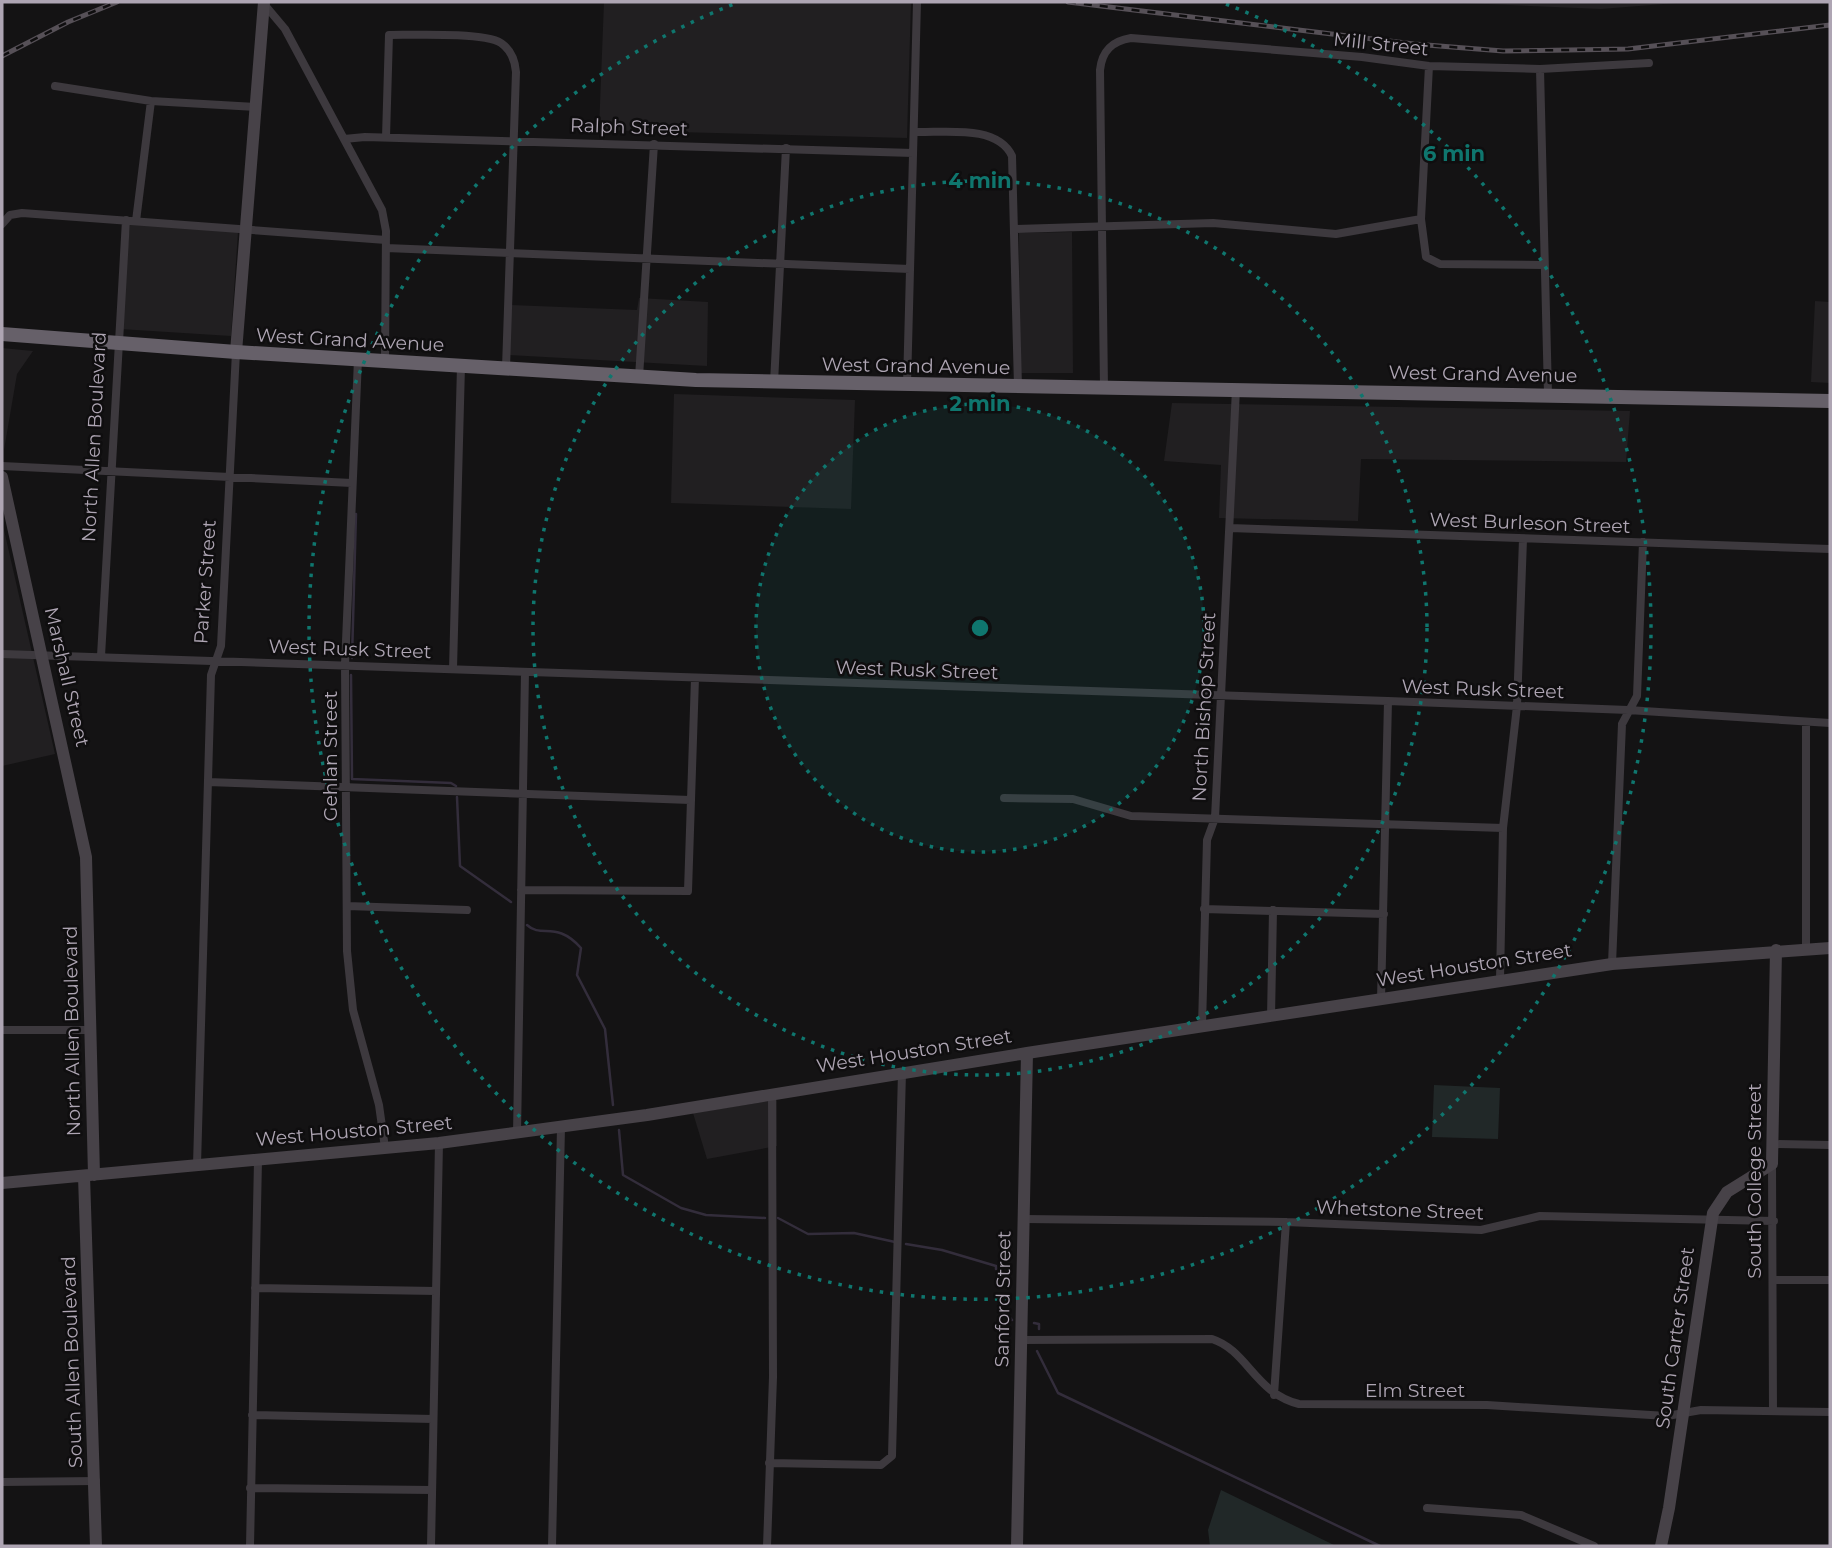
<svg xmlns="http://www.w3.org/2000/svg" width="1832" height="1548" font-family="Montserrat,sans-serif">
  <rect width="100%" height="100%" fill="#141314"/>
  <path fill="#211f21" d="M604,2H911L907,138L599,130Z
    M1440,2H1689L1601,9Z
    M130,224L238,232L231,336L120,329Z
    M1072,232L1073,373H1020L1019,233Z
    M639,298L708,302L707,366L509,355L511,305L637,310Z
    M1815,301L1830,302V383L1811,382Z
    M2,348L33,351L17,374L4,450Z
    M674,394L855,400L851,509L671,503Z
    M1172,403L1630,411L1626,462L1361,459L1358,521L1219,518L1221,465L1164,461Z
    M2,521L55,754L2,766Z
    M777,1100V1146L707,1159L693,1113Z"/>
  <path fill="#212828" d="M1434,1085L1500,1088L1498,1139L1432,1137Z
    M1221,1490L1336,1546H1210L1208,1530Z"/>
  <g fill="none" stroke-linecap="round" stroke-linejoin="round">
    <path stroke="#332d3b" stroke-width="2.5" d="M352,658L356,514
      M351,675L352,779L451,783L456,786
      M457,797L460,866L511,902
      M527,925C542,939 556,920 581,948L577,975L605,1029L613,1105
      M619,1130L623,1175L681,1208L706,1215L765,1218
      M778,1218L808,1234L854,1233L895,1242
      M906,1244L942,1250L996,1266V1269
      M1002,1308L1012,1320
      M1034,1323L1039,1324V1329
      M1037,1351L1058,1393L1380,1546"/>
    <path stroke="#3d393e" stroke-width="8" d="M264,4L285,29L382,210L386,231L385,361
      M1429,66L1421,219L1426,257L1440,264L1544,265
      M1540,69L1548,394
      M55,86L151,101L256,107
      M914,132C944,133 997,124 1012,156L1018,387
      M386,137L389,35C413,35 484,32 501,43C511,50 515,60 516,72L506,368
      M344,139L365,137L913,153
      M136,221L151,101
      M2,224L10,215L22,213L386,240
      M1015,229L1213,223L1336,234L1421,219
      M386,248L910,269
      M358,359L345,665L347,951L353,1010L379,1105L385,1148
      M639,377L654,144
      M774,383L786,148
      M907,385L917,2
      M1104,388L1100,70C1102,51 1112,41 1131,38L1362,57L1429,66L1540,69L1649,63
      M2,466L352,483
      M1230,528L1830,549
      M2,654L1388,701L1628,710L1830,723
      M101,656L126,220
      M453,669L461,366
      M1806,722V948
      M208,782L690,800
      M1004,798L1073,799L1131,816L1503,828
      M521,890L688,891L695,678
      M347,906L467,910
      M1204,909L1384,914
      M1612,964L1622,724L1637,696L1643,542
      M1500,980L1503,828L1517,706L1523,539
      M1381,1000L1388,701
      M1271,1017L1273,910
      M1202,1026L1207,840L1215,818L1236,389
      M2,1030H90
      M517,1133L525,672
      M1772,1144L1830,1145
      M1772,1164L1773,1411
      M197,1165L211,675L221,646L236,352
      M1024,1219L1286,1222L1481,1230L1540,1216L1774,1221
      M1773,1280H1830
      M255,1288L436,1291
      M1022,1340L1212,1339C1247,1350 1256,1394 1299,1404L1487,1405L1667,1416L1701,1410L1830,1412
      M1274,1395L1286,1222
      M252,1415L433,1419
      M769,1463L881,1465L892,1456L902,1072
      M2,1482L96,1481
      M250,1488L432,1490
      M1427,1508L1521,1515L1594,1546
      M250,1546L258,1160
      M431,1546L439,1143
      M552,1546L561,1127
      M767,1546L773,1377L772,1093"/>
    <path stroke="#474248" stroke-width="12" d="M236,352L264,2
      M2,477L86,857L94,1175
      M84,1176L96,1546
      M2,1183L439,1143L647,1115L1027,1053L1612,964L1830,948
      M1017,1546L1027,1053
      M1661,1546L1669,1508L1713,1213L1727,1192L1772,1164L1776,950"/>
    <path stroke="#666069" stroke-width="14" d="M2,334L236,352L696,380L1830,401"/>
    <defs>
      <path id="rail" d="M1068,2L1414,44L1503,51L1628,49L1830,25
        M2,56L68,22L117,2"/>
    </defs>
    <use href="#rail" stroke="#565057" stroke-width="5"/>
    <use href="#rail" stroke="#0f0e0f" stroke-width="2.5" stroke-dasharray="8" stroke-linecap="butt"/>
  </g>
  <circle cx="980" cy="628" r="224" fill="#0f766e" fill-opacity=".12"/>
  <g fill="none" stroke="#0f766e" stroke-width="3.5" stroke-dasharray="3.5 7">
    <circle cx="980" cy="628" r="224"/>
    <circle cx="980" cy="628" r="447"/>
    <path d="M1226 4A671 671 0 1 1 734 4"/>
  </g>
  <g text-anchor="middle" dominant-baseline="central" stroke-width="5" stroke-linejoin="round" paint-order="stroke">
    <g font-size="19" fill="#aea5b3" stroke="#0f0e0f">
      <text transform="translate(1381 44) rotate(6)">Mill Street</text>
      <text transform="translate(629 127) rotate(2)">Ralph Street</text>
      <text transform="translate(350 340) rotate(3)">West Grand Avenue</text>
      <text transform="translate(916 366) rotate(1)">West Grand Avenue</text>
      <text transform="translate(1483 374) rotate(1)">West Grand Avenue</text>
      <text transform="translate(94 437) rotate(-87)">North Allen Boulevard</text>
      <text transform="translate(1530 523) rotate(2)">West Burleson Street</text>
      <text transform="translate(205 582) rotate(-86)">Parker Street</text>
      <text transform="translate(350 649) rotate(2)">West Rusk Street</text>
      <text transform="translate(917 670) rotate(2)">West Rusk Street</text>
      <text transform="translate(67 677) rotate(77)">Marshall Street</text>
      <text transform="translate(1483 689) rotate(2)">West Rusk Street</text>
      <text transform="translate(1204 707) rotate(-87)">North Bishop Street</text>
      <text transform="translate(330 756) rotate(-90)">Gehlan Street</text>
      <text transform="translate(1474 965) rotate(-9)">West Houston Street</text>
      <text transform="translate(72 1031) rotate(-91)">North Allen Boulevard</text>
      <text transform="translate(914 1051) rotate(-9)">West Houston Street</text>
      <text transform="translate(354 1131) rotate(-5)">West Houston Street</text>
      <text transform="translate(1754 1181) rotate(-90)">South College Street</text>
      <text transform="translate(1400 1210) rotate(2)">Whetstone Street</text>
      <text transform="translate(1003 1299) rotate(-89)">Sanford Street</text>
      <text transform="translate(1675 1338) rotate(-82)">South Carter Street</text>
      <text transform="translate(72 1362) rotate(-92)">South Allen Boulevard</text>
      <text x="1415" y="1390">Elm Street</text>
    </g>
  </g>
  <circle cx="980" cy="628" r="10" fill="#0f766e" stroke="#0f0e0f" stroke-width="3.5"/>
  <g font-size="21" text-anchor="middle" font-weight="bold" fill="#0f766e" stroke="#0f0e0f" stroke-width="5" stroke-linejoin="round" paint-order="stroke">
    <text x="1454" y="161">6 min</text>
    <text x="980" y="188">4 min</text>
    <text x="980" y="411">2 min</text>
  </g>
  <rect width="1832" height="1548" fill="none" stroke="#aea5b3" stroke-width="7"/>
</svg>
